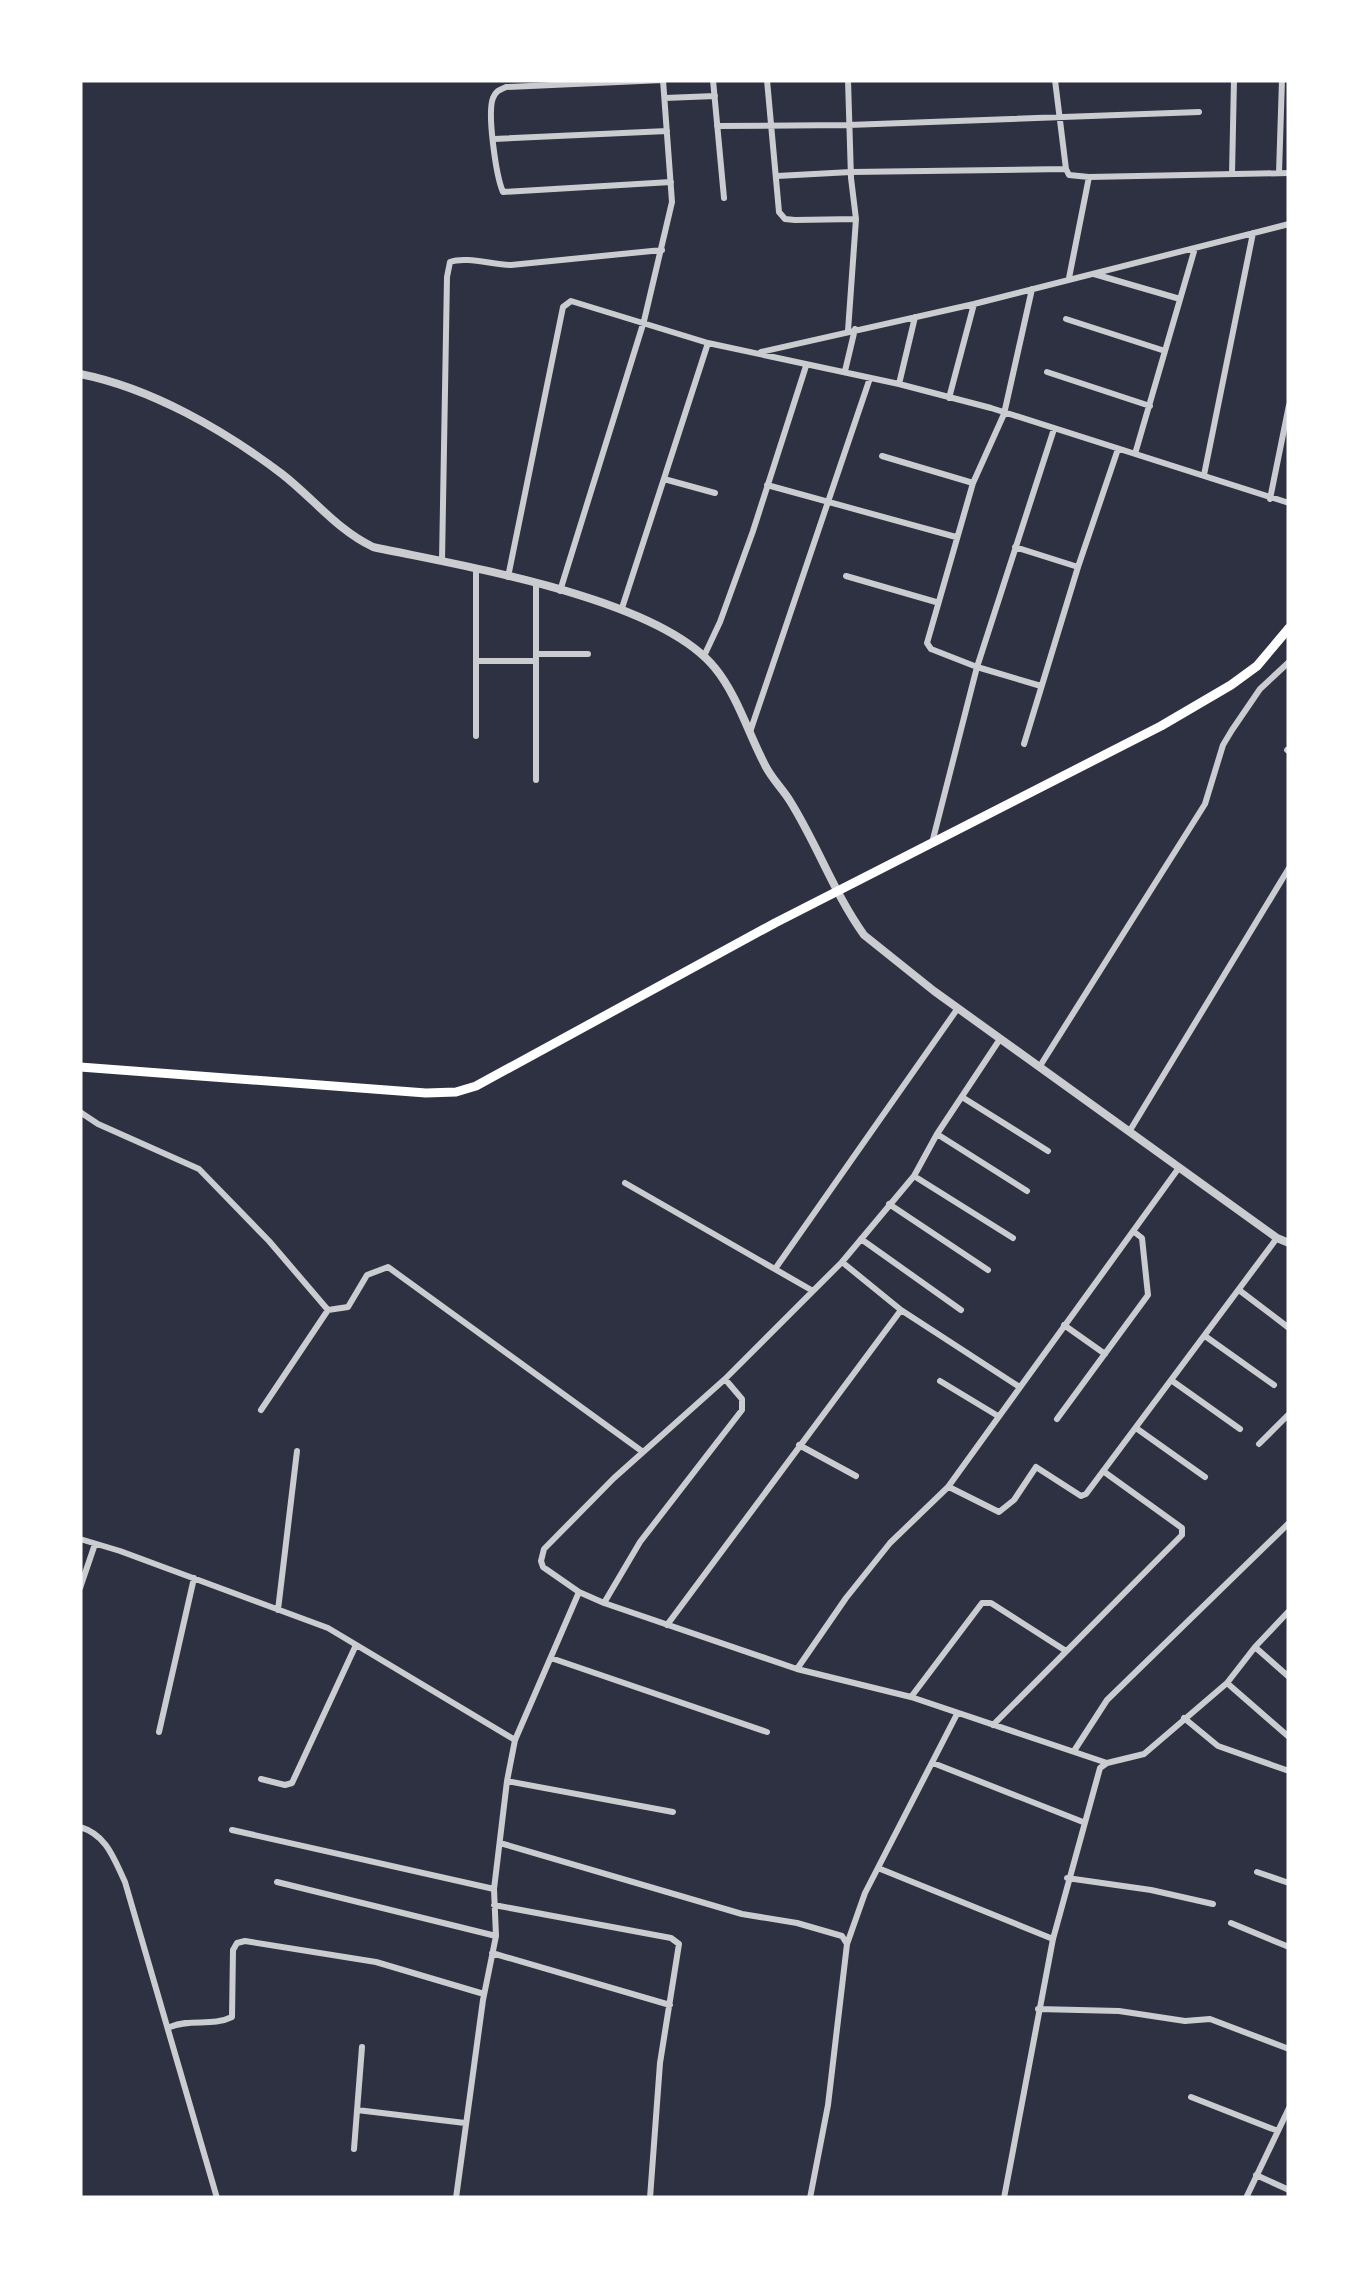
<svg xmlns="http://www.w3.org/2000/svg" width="1369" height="2278" font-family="'Source Serif 4',serif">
  <rect width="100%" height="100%" fill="#2d3142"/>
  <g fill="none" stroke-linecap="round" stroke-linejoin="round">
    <path stroke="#caccd0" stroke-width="6" d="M663,80L506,87C499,90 496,91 493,98C487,113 496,176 503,192L671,182
      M713,80L724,198
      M767,80L779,212L785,219L795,220L856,219
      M1055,80L1066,169
      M665,98L715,96
      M717,126L849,125L1199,112
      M494,139L667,131
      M1279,173L1282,80
      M1232,174L1234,80
      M777,176L851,172L1066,169L1069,175L1089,177L1289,173
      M1094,274L1180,299
      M1069,278L1089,177
      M1032,289L1004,414L973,483L927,643L931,649L977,667L1041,686
      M1066,319L1165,351
      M848,331L856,219L851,178L848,80
      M761,352L974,304L1289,224
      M845,371L855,329
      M1047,372L1150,406
      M899,384L915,317
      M949,398L974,304
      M1135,454L1195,248
      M882,456L973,483
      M1204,475L1253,233
      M664,479L715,493
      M767,485L956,537
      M1270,499L1289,405
      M1015,547L1078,567
      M442,561L447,277L450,262C466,256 493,265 511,265L662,250
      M476,570V736
      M846,576L936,602
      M508,577L563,307L571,301L708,343L899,384L991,408L1289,503
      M536,584V780
      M560,591L644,321L672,202L663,80
      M622,608L708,343
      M536,654H588
      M704,656L720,622L753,531L806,366
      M476,661H536
      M750,732L870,378
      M1024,744L1078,567L1118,449
      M1287,750L1289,751
      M932,843L977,667L1054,429
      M1000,1039L937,1134L914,1176L842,1262L725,1379L614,1478L544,1549L541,1561L543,1567L579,1592L604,1603L797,1669L911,1697L1107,1763
      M1040,1066L1205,804L1223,745L1232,730L1260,689L1289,662
      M962,1097L1048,1151
      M80,1112L98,1124L199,1169L269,1241L328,1310
      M1129,1132L1289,868
      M937,1134L1027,1191
      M914,1176L1013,1238
      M625,1183L813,1291
      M889,1204L988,1270
      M861,1239L961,1310
      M842,1262L901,1310L1018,1386
      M775,1269L958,1008
      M1239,1290L1289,1328
      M1064,1325L1105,1354
      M1205,1336L1274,1385
      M1171,1380L1240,1429
      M940,1381L998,1416
      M261,1410L328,1310L348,1307L367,1275L388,1267L643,1452
      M1057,1419L1148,1295L1142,1238L1133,1231
      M1136,1428L1205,1477
      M1259,1444L1289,1414
      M799,1445L856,1476
      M949,1487L999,1512L1014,1500L1036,1467L1081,1496L1086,1494L1277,1238
      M80,1539L120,1551L328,1628L515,1740
      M80,1588L95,1544
      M604,1603L640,1542L742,1410V1399L725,1379
      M278,1610L297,1451
      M667,1625L901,1310
      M1255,1647L1289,1677
      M551,1658L767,1732
      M797,1669L846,1598L890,1543L948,1487L1178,1169
      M1227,1683L1289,1737
      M911,1697L982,1603H991L1066,1651
      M1184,1718L1218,1746L1289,1771
      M993,1725L1182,1535V1528L1103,1471
      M159,1732L194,1578
      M1074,1751L1107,1700L1289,1523
      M933,1763L1083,1822
      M261,1779L285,1785L292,1783L356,1645
      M507,1781L673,1812
      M80,1827C107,1835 114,1859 125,1882L217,2198
      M232,1830L494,1889
      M500,1843L742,1914L797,1923L842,1936L847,1944L865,1893L957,1714
      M878,1868L1053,1939
      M1257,1872L1289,1883
      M1067,1878L1151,1890L1213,1904
      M277,1882L496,1936
      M494,1905L671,1938L679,1944L660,2063L650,2198
      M1231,1923L1289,1947
      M492,1953L670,2005
      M1038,2009L1119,2011L1185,2021L1210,2019L1289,2049
      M170,2027C191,2018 212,2027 232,2017L233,1950L237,1943L245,1941L376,1962L484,1994
      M1191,2097L1278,2131
      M357,2110L465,2123
      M354,2149L362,2047
      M1256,2175L1289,2190
      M456,2198L483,2000L496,1936L494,1889L507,1781L515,1740L579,1592
      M810,2198L828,2105L847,1944
      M1004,2198L1053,1939L1100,1768L1107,1763L1144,1754L1227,1683L1255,1647L1289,1611
      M1246,2198L1289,2108"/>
    <path stroke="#caccd0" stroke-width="8" d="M80,374C151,388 224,430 282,474C313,498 337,530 373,547C461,566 658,597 715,668C737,695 748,732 764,763C770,777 782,788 790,801C817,844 834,893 864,935L934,991L1277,1238L1289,1243"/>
    <path stroke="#fff" stroke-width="9" d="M80,1067L426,1093L456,1092L476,1086L775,923L1161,726L1231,685L1257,666L1289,628"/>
  </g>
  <rect width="1369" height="2278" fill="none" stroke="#ffffff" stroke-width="165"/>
</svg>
